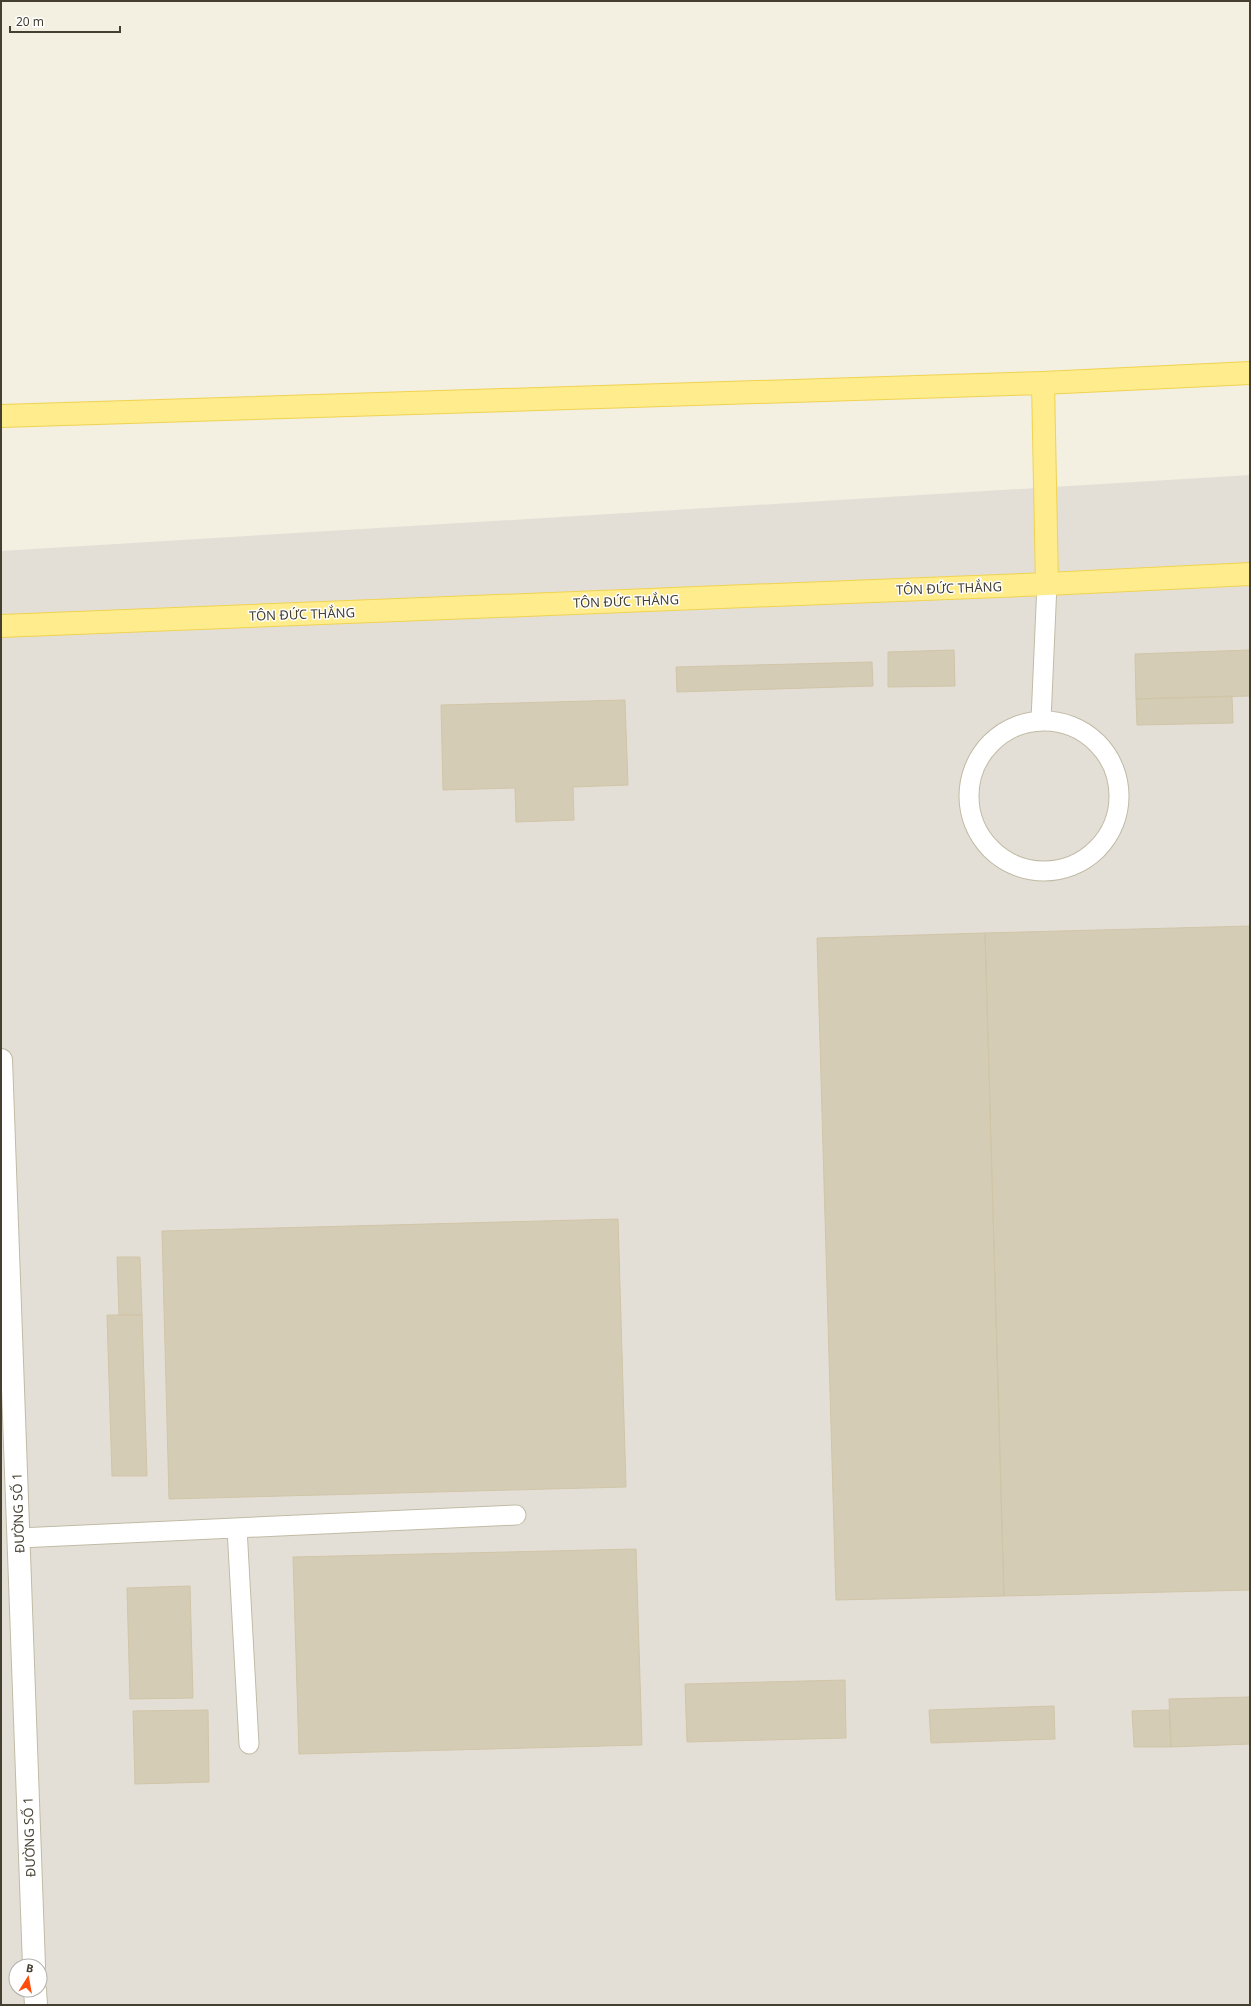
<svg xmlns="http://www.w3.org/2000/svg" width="1251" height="2006" font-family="'Noto Sans',sans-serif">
  <rect width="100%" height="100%" fill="#f3efe1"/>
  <path fill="#e4dfd6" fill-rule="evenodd" d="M1250,475V2005H1V551ZM16,1966H40V1990H16Z"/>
  <path fill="#d4ccb5" stroke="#d1c5a8" d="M954,650L955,686L888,687V652Z
    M1250,650V696L1136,699L1135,654Z
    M872,662L873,686L677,692L676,667Z
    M1232,696L1233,723L1137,725L1136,699Z
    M625,700L628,785L573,787L574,820L516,822L515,788L443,790L441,705Z
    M1250,926V1590L1004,1596L985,933Z
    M985,933L1004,1596L836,1600L817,938Z
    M618,1219L626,1487L169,1499L162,1231Z
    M117,1257H140L142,1315H119Z
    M107,1315H142L147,1476H112Z
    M636,1549L642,1745L299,1754L293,1557Z
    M190,1586L193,1698L130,1699L127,1588Z
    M845,1680L846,1738L687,1742L685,1684Z
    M1250,1697V1744L1171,1747L1169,1699Z
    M1054,1706L1055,1739L931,1743L929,1710Z
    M208,1710L209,1782L135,1784L133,1711Z
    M1169,1710L1171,1747H1134L1132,1711Z"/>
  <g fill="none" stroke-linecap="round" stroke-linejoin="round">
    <defs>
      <path id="lane" d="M1041,720L1047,584
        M969 796a75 75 0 1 1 150 0a75 75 0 1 1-150 0Z
        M237,1528L249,1744
        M19,1538L516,1515"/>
      <path id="street" d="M1,1060L34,1966
        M35,1990L36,2005"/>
      <path id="primary" d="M1043,383L1047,584
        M1,416L1043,383L1250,373
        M1,626L1047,584L1250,574"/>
    </defs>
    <use href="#lane" stroke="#c1bba5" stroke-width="21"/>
    <use href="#street" stroke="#c1bba5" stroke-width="24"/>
    <use href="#primary" stroke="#f0d351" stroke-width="24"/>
    <use href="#lane" stroke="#fff" stroke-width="19"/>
    <use href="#street" stroke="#fff" stroke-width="22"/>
    <use href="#primary" stroke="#ffec8d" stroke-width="22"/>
  </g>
  <g text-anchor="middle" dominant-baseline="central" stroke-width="3" stroke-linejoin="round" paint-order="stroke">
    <g font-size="13" fill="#443f31" stroke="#fff">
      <text transform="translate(949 588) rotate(-2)">TÔN ĐỨC THẮNG</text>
      <text transform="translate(626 601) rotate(-2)">TÔN ĐỨC THẮNG</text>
      <text transform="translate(302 614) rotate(-2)">TÔN ĐỨC THẮNG</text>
      <text transform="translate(18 1513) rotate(-92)">ĐƯỜNG SỐ 1</text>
      <text transform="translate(29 1837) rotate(-92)">ĐƯỜNG SỐ 1</text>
    </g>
  </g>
  <rect width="1251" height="2006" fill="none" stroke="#443f31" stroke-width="4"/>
  <g transform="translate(28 1978) rotate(11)"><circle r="19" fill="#ffffff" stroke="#b4b2ad"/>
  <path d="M0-3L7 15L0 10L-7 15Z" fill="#ff4d0b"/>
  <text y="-6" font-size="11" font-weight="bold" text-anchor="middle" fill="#443f31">B</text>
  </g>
  <path d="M10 26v6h110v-6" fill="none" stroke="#443f31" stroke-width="2"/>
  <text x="16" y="26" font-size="12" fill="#443f31" stroke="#ffffff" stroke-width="3" paint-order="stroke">20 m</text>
</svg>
